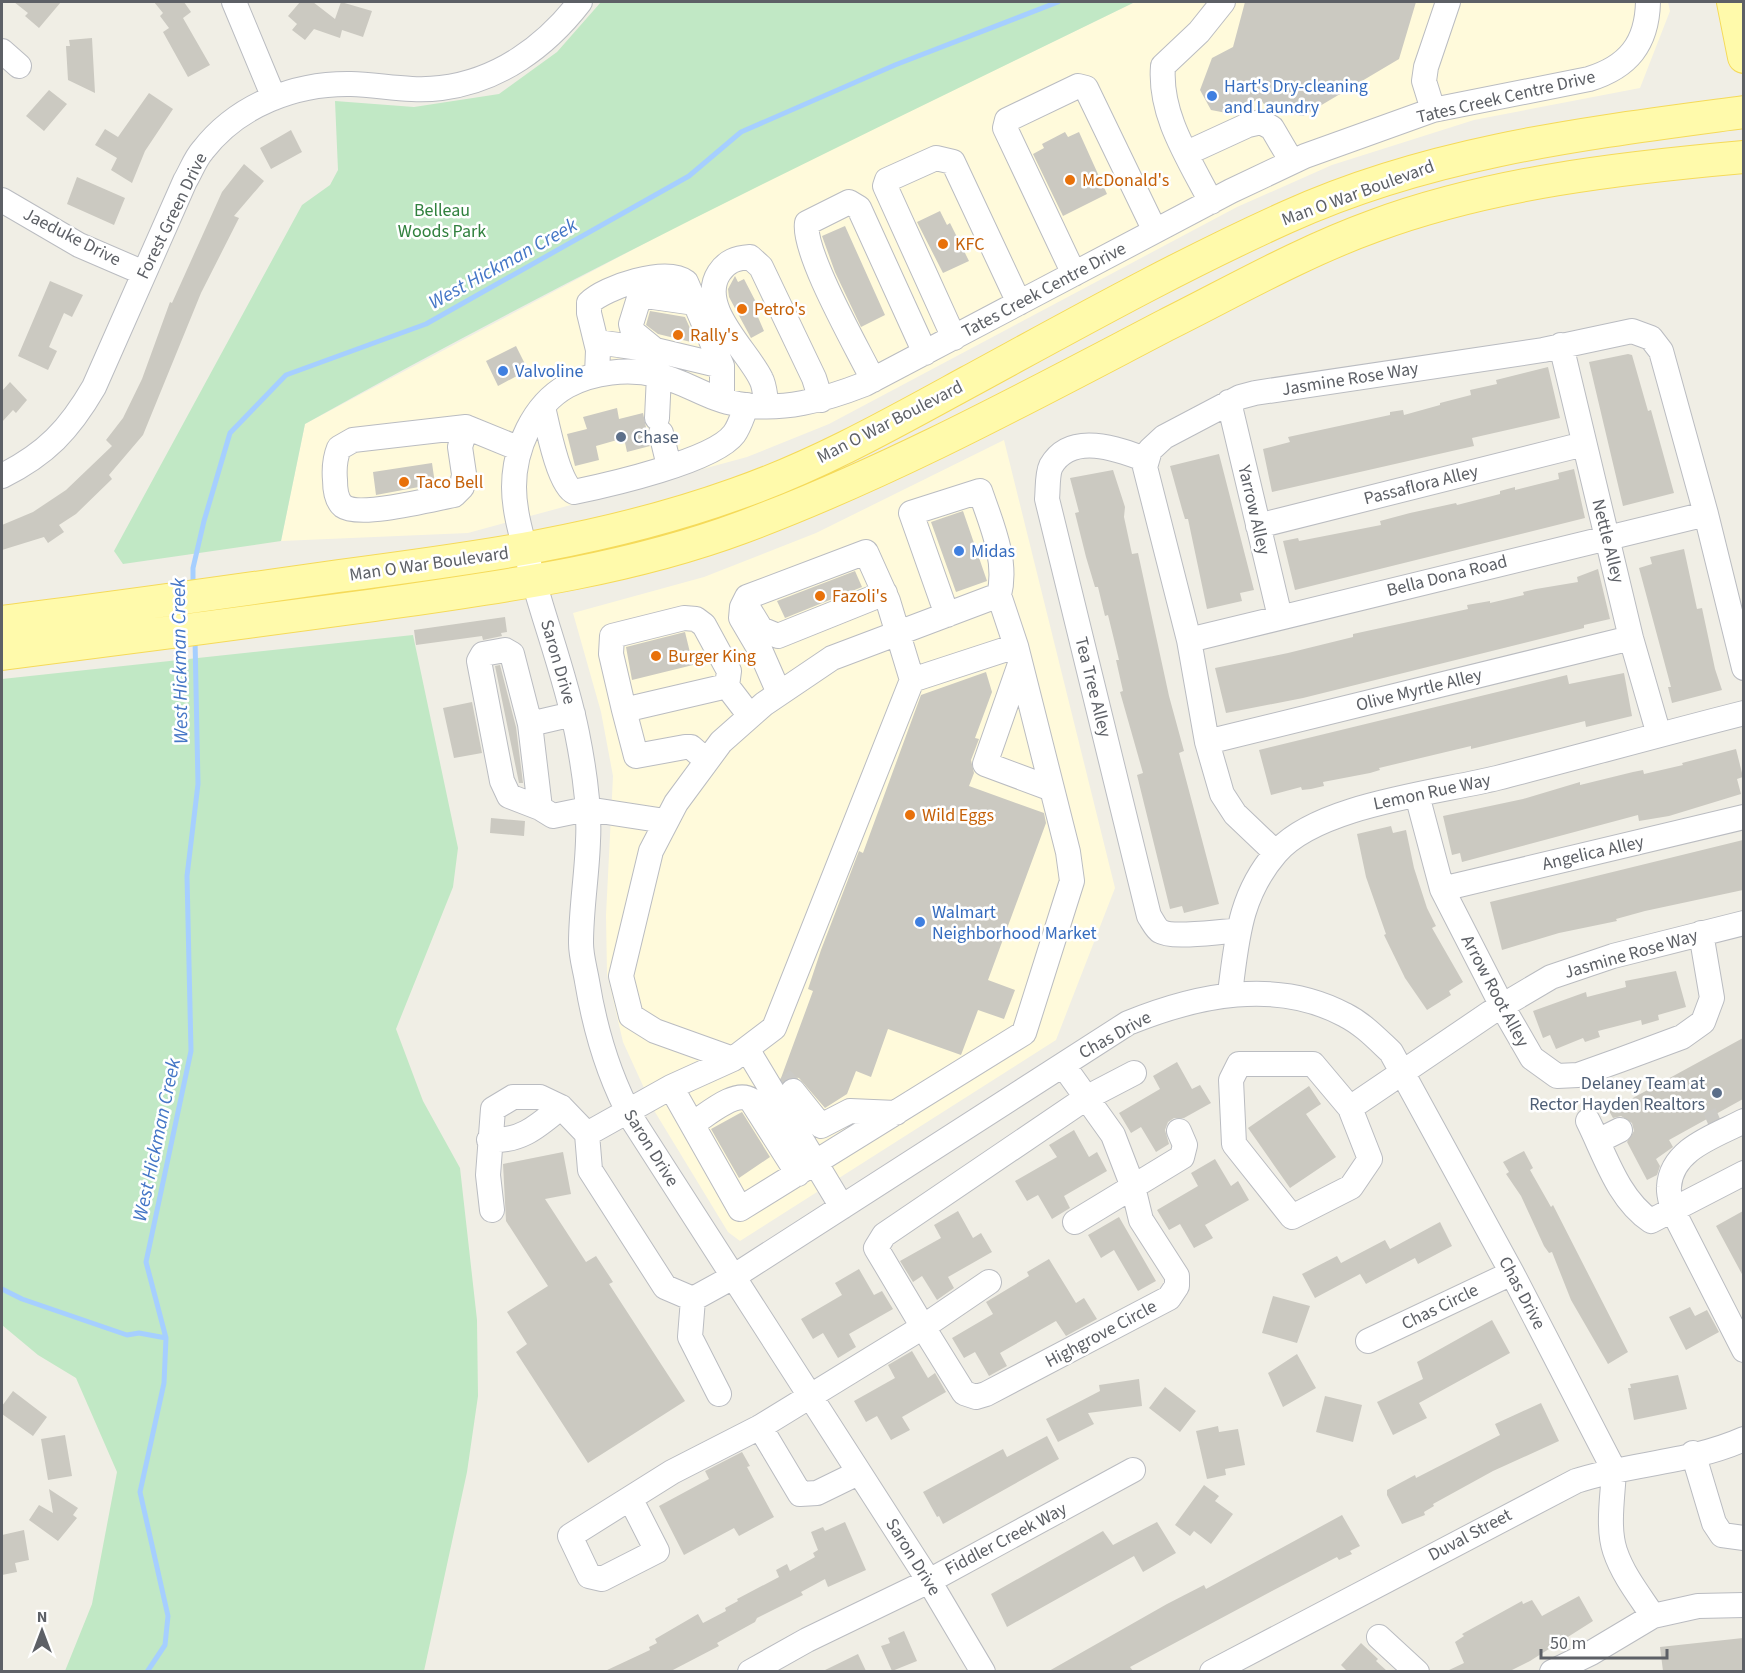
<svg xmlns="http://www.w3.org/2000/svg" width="1745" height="1673" font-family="'Source Sans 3',sans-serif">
  <rect width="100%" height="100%" fill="#f0eee5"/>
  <path fill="#fffadb" d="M1135,2H1668L1670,11L1640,88L1474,120L1332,165L1237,207L829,424L747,457L468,533L281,541L305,424L711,208Z
    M1004,440L1115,888L1056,1040L740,1241L728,1232L655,1112L623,1042L607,974L606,915L613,776L601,712L573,613L704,577L816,533Z"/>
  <path fill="#c1e8c5" d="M601,2H1135C856,138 576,272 305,424L281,541L123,564L114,551L302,205L330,185L338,170L335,101L414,107L499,94L557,52Z
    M413,635L458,848L453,887L396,1029L423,1101L460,1168L477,1320L478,1396L467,1472L424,1671H65L92,1604L117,1472L76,1378L38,1355L2,1325V679Z"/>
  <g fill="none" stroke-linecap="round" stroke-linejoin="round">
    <path stroke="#a6cfff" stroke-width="5" d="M193,588V568L204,521L230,433L286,375L426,324L689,176L741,132L895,65L1058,2
      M2,1289L22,1299L127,1335L139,1333L166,1338
      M147,1672L165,1645L168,1616L140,1492L164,1383L166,1338L146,1262L191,1051L187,876L198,784L195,639"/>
  </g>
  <path fill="#cbc9c1" d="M14,2H61L39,28L25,16L28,13Z
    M154,2H184L191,12L183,18L210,65L188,77L163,32L169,28L160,16L163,13Z
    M300,2H313L335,19L341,2L372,11L363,37L342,30L340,38L314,29L305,40L292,30L297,24L288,16Z
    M1245,2H1416L1399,59L1303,116L1267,109L1260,98L1232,114L1211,110L1200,90L1212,58L1233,47Z
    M92,38L95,93L68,80L66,46H70L69,40Z
    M49,90L67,104L44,131L26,116Z
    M149,93L173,109L145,151L132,183L111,170L117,158L95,145L105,129L118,137Z
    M291,130L302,152L271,169L260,148Z
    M1065,132L1068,137L1079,132L1107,194L1063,216L1033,154L1044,148L1042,144Z
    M244,164L264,181L234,216L239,218L201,293L143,435L109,475L112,479L76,514L59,525L64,532L48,543L44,537L2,550V525L33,512L66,490L112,446L106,440L123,418L142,379L170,302L172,303L222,192Z
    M77,177L125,198L114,225L67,204Z
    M940,211L947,225L950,223L969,261L943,273L917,222Z
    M845,226L885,315L861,327L835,272L822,236Z
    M735,276L738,282L744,279L758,306L754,308L764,331L751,338L729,297L728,289Z
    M50,281L83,295L72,317L64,313L49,347L57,351L48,370L18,356Z
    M650,311L685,317L693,335L691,342L658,334L646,325Z
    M516,346L528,370L498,386L486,361Z
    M1628,354L1632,355L1648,411L1651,410L1674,493L1623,506L1589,362Z
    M1548,367L1560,418L1472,438L1474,446L1272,492L1263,449L1290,442L1288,437L1390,415V412L1403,410L1404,415L1440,405V403L1471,395L1470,390L1497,384L1496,380Z
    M10,382L27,400L16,413L13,410L2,422V391Z
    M617,408L619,419L643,413L650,446L627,452L624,438L596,446L599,460L575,466L567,434L587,429L583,417Z
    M1219,454L1254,590L1240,593L1242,601L1207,609L1188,519H1185L1182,509L1170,466Z
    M432,463L435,484L376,495L373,472Z
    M1574,469L1585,518L1295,590L1283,541L1298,538L1299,541L1381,525L1380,521L1410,513L1456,503L1457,505L1500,494V491L1515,487V490L1559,479L1558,473Z
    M1113,470L1125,507L1124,517L1132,554L1138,553L1169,696L1184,751L1179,753L1219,904L1184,913L1182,906L1170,909L1137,775L1143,773L1120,692L1123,691L1116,660H1119L1108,615L1105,616L1098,587H1095L1086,557L1075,513L1079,512L1070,478Z
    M963,511L987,581L956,592L931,522Z
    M1684,549L1697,609L1702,608L1715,669L1722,690L1672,703L1668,687H1671L1639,568L1652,564L1650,557Z
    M1598,569L1610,619L1584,625V628L1303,698L1226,713L1215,668L1288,653L1353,637V634L1468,609L1467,605L1490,601V603L1524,595L1523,592L1536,589L1578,582L1577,577Z
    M855,571L862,587L785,618L777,601Z
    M505,617L507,632L501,633L502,636L483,640L482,636L416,645L414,630Z
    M685,632L693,665L632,680L626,647Z
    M500,665L516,727L523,783H519L495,666Z
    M986,672L992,692L975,738L979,739L971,760L974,773L969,786L1044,813L1046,823L988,980L1015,990L1004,1019L978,1010L961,1055L888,1029L871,1077L856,1071L847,1094L825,1108L799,1078L790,1077L783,1081L781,1078L813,991L808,989L821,950L859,851L863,853L921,695Z
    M1624,673L1632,716L1586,727L1585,721L1471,749V746L1379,768L1380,770L1370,773L1323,782L1324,786L1311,789L1302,790L1301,787L1271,795L1259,750L1567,675L1569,684Z
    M472,702L482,753L454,758L443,708Z
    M1736,749L1743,777L1737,779L1741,794L1669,816L1639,821L1638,815L1462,862L1460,853L1452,855L1443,816L1523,799L1580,782V785L1633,772L1643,770L1644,774L1683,765L1682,763Z
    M491,818L525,821L524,836L490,833Z
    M1391,826L1393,833L1406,830L1414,868L1427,908L1436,926L1432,928L1463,982L1449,991L1451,995L1427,1010L1405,978L1384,935L1386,934L1366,877L1357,834Z
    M1743,840V890L1645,911L1616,919L1617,921L1559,933L1502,950L1490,902Z
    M1676,971L1686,1007L1658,1015L1659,1020L1642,1025L1641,1020L1598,1031L1600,1037L1585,1042L1583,1038L1556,1049L1550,1035L1543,1038L1533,1011L1586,992L1587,997L1626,987L1625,981Z
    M1743,1038V1099L1669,1140L1673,1147L1656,1159L1660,1166L1657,1175L1647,1180L1627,1142L1634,1131L1632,1123L1621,1116L1613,1118L1609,1111Z
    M1177,1062L1192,1089L1200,1085L1211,1103L1184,1118H1174L1168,1122L1165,1130L1169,1144L1156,1152L1141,1127L1131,1133L1119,1113L1160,1089L1153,1076Z
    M1309,1086L1321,1104L1306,1114L1336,1157L1290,1188L1248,1128Z
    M742,1112L770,1157L739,1178L711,1129Z
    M1074,1130L1089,1157L1097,1152L1107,1171L1064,1196L1070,1208L1052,1219L1038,1195L1027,1201L1015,1181L1057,1157L1049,1145Z
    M1524,1151L1533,1168L1530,1170L1551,1207L1553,1205L1628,1352L1608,1364L1571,1300L1552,1252L1549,1253L1544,1246L1521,1196L1506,1174L1509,1172L1503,1162Z
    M563,1152L571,1194L545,1199L586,1262L596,1256L613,1282L609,1284L685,1401L588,1463L516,1352L527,1344L507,1312L548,1286L506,1221L503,1164Z
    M1215,1159L1231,1186L1238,1181L1249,1200L1205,1225L1213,1238L1194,1248L1180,1224L1169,1230L1157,1210L1198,1186L1191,1173Z
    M958,1211L973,1238L981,1233L992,1252L948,1277L954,1288L937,1300L922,1276L913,1282L900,1261L941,1238L934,1225Z
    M1743,1211V1276L1716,1226Z
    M1119,1217L1156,1281L1138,1291L1114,1250L1101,1258L1088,1235Z
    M1440,1222L1452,1246L1418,1264L1415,1258L1366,1284L1360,1274L1315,1298L1302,1274L1337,1256L1341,1263L1385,1240L1390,1249Z
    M1049,1259L1076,1303L1084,1298L1097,1319L1066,1336L1056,1321L1000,1353L1007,1366L989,1376L975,1352L964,1358L952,1338L993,1314L986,1302L1029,1276L1027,1272Z
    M859,1269L874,1295L882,1291L893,1309L849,1334L856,1347L838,1358L823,1333L813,1339L801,1319L842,1295L835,1283Z
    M1273,1296L1310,1306L1297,1343L1262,1333Z
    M1690,1307L1695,1316L1707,1310L1719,1332L1686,1350L1669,1317Z
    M1492,1320L1510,1353L1419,1403L1427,1418L1393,1435L1377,1402L1423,1379L1417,1362Z
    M912,1351L928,1378L935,1373L946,1392L902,1417L910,1430L891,1440L877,1416L866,1422L854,1401L895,1378L888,1365Z
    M1297,1354L1316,1388L1283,1407L1268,1373Z
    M1678,1375L1687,1409L1634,1420L1628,1388H1631L1630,1384Z
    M1139,1379L1142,1406L1088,1413L1094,1424L1058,1442L1046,1419L1100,1391L1099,1385Z
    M1165,1387L1196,1411L1180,1432L1149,1408Z
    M13,1391L47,1417L33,1436L2,1414V1406Z
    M1325,1396L1362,1405L1353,1442L1316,1432Z
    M1541,1403L1559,1441L1493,1471L1433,1504L1434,1506L1424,1512L1425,1515L1402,1524L1387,1495V1490L1415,1475L1416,1478L1500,1435L1495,1424Z
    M1218,1426L1219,1432L1238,1429L1245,1465L1225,1469L1226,1475L1207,1479L1196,1431Z
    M65,1435L72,1476L48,1480L41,1439Z
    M1047,1436L1059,1459L943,1524L939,1516L937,1517L923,1492L1003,1449L1007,1457Z
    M742,1452L750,1466L747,1467L774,1517L739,1536L734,1528L684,1555L659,1506L709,1479L705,1471Z
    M1204,1485L1219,1496L1215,1501L1233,1514L1211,1544L1194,1531L1190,1536L1175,1525Z
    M49,1489L78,1508L73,1515L77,1518L58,1541L29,1520L39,1505L53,1513Z
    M1342,1515L1360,1546L1350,1551L1352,1554L1339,1560L1337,1557L1272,1591L1130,1667L1133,1671H1049L1167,1604L1204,1585L1206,1589Z
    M845,1522L866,1570L828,1587L825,1579L801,1592L803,1595L757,1618L755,1622L717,1643L719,1646L671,1671H605L650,1650L649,1647L657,1643L655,1639L698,1614L703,1623L726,1611L725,1608L738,1601L737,1599L779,1577L776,1570L787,1564L790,1571L815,1557L813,1553L818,1550L811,1532L823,1527L825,1531Z
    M1157,1522L1176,1553L1143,1572L1134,1556L1007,1627L991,1594L1103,1531L1113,1545Z
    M24,1530L29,1560L15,1563L17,1572L2,1575V1535Z
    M1579,1596L1593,1621L1530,1661L1510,1671H1447L1464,1663L1455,1642L1464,1636L1462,1634L1522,1601L1523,1604L1532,1600L1542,1616Z
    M904,1631L917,1661L892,1671L881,1646L890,1643L888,1638Z
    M1743,1638V1671H1663L1660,1647Z
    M1361,1643L1378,1659L1376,1661L1387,1671H1347L1341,1665Z
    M858,1654L866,1671H823Z"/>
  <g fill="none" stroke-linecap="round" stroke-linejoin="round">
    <path stroke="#cbcac5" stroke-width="24" stroke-dasharray="24 12" stroke-linecap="butt" d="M781,1078L793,1091
      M1708,1124L1720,1119"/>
    <defs>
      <path id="minor" d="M234,2L274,98
        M2,51L19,66
        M1433,110L1424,81L1426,67L1448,2
        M1187,153L1248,125L1261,122L1272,128L1292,162
        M2,200L79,245L144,273
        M1211,202C1189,159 1159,115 1163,66L1199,32L1223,2
        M1074,274L1005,128L1007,120L1078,86L1086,88L1155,231
        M695,303L646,296L639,298L631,324L633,332L655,350L722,366
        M954,338L885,186L887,180L936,158L953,162L1019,303
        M597,342L654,350
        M1561,345L1631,638L1659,735
        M597,375L598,350L589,313V303C605,287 666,267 686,282L722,366V400
        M873,380C858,349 802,252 807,223L849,202L859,208L925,353
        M1229,402L1280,617
        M767,406C765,398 765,386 761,379C748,351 697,307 719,273C727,261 736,258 750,257L761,267L814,378L821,400
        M543,407C547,424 559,486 574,492C608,485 714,461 734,434C740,426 743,414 747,405
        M657,418L659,375
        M466,427L460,447L464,474L462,487L454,495C433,499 359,518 343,506C336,500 335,488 335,480C334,469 335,458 339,448L353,440L466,427L520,449
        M661,433L669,466
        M1147,460C1118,449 1071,431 1051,466C1047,474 1048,490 1047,499L1149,916C1152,920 1156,929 1160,931C1172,939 1220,931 1237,931
        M2,476C46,454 69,430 94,387L185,181C191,171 195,159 203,150C238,105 295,83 351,84C381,85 411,92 441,88C499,81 546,46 580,2
        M1258,526L1584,444
        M750,611L761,629L778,636L885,593
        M1189,640L1706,514
        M1020,664L985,764L1052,789
        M779,693L761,652L741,618L742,607L747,597L866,552L888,601L912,680
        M624,710L611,654L612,636L684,618L696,619L704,625L729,671L727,686
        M573,714L530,724L540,808L553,816L587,809L665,821
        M530,724L512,654L505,650L483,654L479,661L502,781L509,796L540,808
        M1207,742L1631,638
        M706,760L691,747H685L636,756L624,710L727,686L750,716
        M1417,795L1442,889L1502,1006L1532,1058L1557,1076L1578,1075L1620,1060L1682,1037L1703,1022L1712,998L1701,933
        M1276,853L1235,814L1222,794L1207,742L1189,640L1145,467L1150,450L1164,437L1240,397L1255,393L1543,350L1632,331L1651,338L1661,351L1706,514L1744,668
        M1442,889L1744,817
        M1230,993C1237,940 1239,896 1276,853C1317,805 1436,793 1497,778C1579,757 1661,734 1744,713
        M747,1049L842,1207
        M733,1059L655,1031L631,1016L621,976L651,851L676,803L721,742L764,704L832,658L999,595C1008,561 991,523 980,491L911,513L947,615
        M671,1087L740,1209L1024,1033L1072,881L1068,852L1016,646L999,595
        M793,1091L821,1126L850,1111L896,1113
        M1350,1108L1313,1064H1239L1231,1080L1234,1144L1292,1217L1351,1187L1370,1159L1350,1108L1490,1013L1551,977L1613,956L1744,923
        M1588,1121C1605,1155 1618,1199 1651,1221L1744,1173
        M1744,1121C1715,1136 1671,1149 1669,1187C1668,1194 1672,1204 1673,1211L1744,1350
        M692,1124C706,1116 735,1089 751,1100L798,1174
        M587,1134L671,1087L733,1059L774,1028L912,680L1016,646
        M489,1140C521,1142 538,1126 561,1107
        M1598,1141L1620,1130
        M492,1210L488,1175L493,1109L513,1097H540L561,1107L587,1134L590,1170L665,1287L693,1299L733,1277L1128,1023C1197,995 1276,978 1345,1015C1363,1024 1377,1039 1391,1052L1512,1273L1614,1470C1613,1495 1607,1527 1615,1551C1623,1575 1639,1595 1653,1616
        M1075,1222L1182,1157L1185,1145L1179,1131
        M989,1282L923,1327L876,1248L884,1235L1086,1098L1134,1073
        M693,1299L690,1337L719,1394
        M1368,1341L1512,1273
        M760,1427L800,1494L817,1493L858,1473
        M1693,1453L1714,1523L1722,1535L1744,1538
        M631,1500L657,1551L602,1579L589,1576L570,1536L672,1472L760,1427L923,1327L964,1393L976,1397L986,1394L1169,1298L1177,1286V1276L1141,1220L1133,1187L1113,1135L1063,1065
        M1379,1637L1417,1672
        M750,1672L807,1640L929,1581L1133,1470
        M983,1672L929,1581L632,1119C608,1075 595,1030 587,981C585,969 581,956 581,943C581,909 587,875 588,841C590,806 584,768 577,733C565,673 542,616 527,556C521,534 514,510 514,487C514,449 533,405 567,386C593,372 628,368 657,375C685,381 709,400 738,404C782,412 824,400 865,384L1231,191L1305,156L1433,110L1589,79C1628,67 1647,44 1648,2
        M1212,1672L1576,1481C1631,1463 1690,1463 1744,1439
        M1552,1672L1591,1653L1653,1616L1698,1606L1744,1605"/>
      <path id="major" d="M1733,2L1744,57
        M2,622C114,608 227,592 339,576C476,558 605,541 736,494C817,466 893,423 968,382C1073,325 1178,266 1287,217C1432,151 1588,133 1744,112
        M2,654C126,638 251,622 375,605C500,587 625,571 743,527C890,472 1028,397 1166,325C1234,291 1302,252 1374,226C1490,183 1620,168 1744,157"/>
    </defs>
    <use href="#minor" stroke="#babcc1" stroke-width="26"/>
    <use href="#major" stroke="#f5da59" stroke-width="34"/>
    <use href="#minor" stroke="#fff" stroke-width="24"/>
    <use href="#major" stroke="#fffaab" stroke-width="32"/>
  </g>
  <g fill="#3f7fe0" stroke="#fff" stroke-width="2">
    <circle cx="1212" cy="96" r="6"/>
    <circle cx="503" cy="371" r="6"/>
    <circle cx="959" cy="551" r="6"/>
    <circle cx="920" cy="922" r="6"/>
  </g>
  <g fill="#e8710a" stroke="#fff" stroke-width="2">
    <circle cx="1070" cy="180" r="6"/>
    <circle cx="943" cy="244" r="6"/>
    <circle cx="742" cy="309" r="6"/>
    <circle cx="678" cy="335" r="6"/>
    <circle cx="404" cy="482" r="6"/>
    <circle cx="820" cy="596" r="6"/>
    <circle cx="656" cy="656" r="6"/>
    <circle cx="910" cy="815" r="6"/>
  </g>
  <g fill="#5c6f8a" stroke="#fff" stroke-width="2">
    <circle cx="621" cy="437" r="6"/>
    <circle cx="1717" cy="1093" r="6"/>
  </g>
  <g text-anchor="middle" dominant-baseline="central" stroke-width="5" stroke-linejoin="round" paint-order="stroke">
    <g font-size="18" fill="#366cbe" stroke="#fff" text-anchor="start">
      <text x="1224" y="86">Hart's Dry-cleaning<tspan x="1224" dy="21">and Laundry</tspan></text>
      <text x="515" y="371">Valvoline</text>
      <text x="971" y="551">Midas</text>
      <text x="932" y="912">Walmart<tspan x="932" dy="21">Neighborhood Market</tspan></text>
    </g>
    <g font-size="18" fill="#5d6066" stroke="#fff">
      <text transform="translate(1506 97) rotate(-13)">Tates Creek Centre Drive</text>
      <text transform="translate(1358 193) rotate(-20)">Man O War Boulevard</text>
      <text transform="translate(172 216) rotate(-64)">Forest Green Drive</text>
      <text transform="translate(72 237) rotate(27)">Jaeduke Drive</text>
      <text transform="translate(1044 290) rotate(-28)">Tates Creek Centre Drive</text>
      <text transform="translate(1350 379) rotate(-9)">Jasmine Rose Way</text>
      <text transform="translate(890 422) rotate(-27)">Man O War Boulevard</text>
      <text transform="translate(1421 485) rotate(-14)">Passaflora Alley</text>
      <text transform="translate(1254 510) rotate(77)">Yarrow Alley</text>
      <text transform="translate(1608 541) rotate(76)">Nettle Alley</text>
      <text transform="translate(429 564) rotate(-8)">Man O War Boulevard</text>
      <text transform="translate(1447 576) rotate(-14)">Bella Dona Road</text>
      <text transform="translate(558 662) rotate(74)">Saron Drive</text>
      <text transform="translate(1093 687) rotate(76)">Tea Tree Alley</text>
      <text transform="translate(1419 690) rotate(-14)">Olive Myrtle Alley</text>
      <text transform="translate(1432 792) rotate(-12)">Lemon Rue Way</text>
      <text transform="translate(1593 853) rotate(-13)">Angelica Alley</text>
      <text transform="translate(1631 954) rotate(-16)">Jasmine Rose Way</text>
      <text transform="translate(1495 991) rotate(62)">Arrow Root Alley</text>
      <text transform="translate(1115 1035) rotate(-29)">Chas Drive</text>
      <text transform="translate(651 1148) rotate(58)">Saron Drive</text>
      <text transform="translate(1522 1293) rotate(62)">Chas Drive</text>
      <text transform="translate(1440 1307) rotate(-26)">Chas Circle</text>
      <text transform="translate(1101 1334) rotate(-28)">Highgrove Circle</text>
      <text transform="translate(1470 1535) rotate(-28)">Duval Street</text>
      <text transform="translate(1006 1539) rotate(-28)">Fiddler Creek Way</text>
      <text transform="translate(913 1557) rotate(58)">Saron Drive</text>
    </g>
    <g font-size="18" fill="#c56008" stroke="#fff" text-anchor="start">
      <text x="1082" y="180">McDonald's</text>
      <text x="955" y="244">KFC</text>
      <text x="754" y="309">Petro's</text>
      <text x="690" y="335">Rally's</text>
      <text x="416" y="482">Taco Bell</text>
      <text x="832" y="596">Fazoli's</text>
      <text x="668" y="656">Burger King</text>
      <text x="922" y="815">Wild Eggs</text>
    </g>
    <g font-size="18" fill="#31813e" stroke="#fff">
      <text x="442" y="210">Belleau<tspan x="442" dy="21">Woods Park</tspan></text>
    </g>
    <g font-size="18" fill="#4e5e75" stroke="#fff" text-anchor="start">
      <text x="633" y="437">Chase</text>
      <text x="1705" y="1083" text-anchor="end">Delaney Team at<tspan x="1705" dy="21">Rector Hayden Realtors</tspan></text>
    </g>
    <g font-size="20" font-style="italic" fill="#4476c6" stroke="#fff">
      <text transform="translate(503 264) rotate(-29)">West Hickman Creek</text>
      <text transform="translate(180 661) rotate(-91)">West Hickman Creek</text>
      <text transform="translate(157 1140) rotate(-78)">West Hickman Creek</text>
    </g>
  </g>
  <rect width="1745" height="1673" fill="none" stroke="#5d6066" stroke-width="6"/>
  <g transform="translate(42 1631)" stroke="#ffffff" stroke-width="4.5" paint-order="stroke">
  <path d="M0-4.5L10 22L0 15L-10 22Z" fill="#5d6066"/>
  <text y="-9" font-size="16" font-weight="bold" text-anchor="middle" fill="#5d6066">N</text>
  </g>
  <path d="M1541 1649v9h126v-9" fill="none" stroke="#5d6066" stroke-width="3"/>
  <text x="1550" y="1649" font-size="18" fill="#5d6066" stroke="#ffffff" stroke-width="4.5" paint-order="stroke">50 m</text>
</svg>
